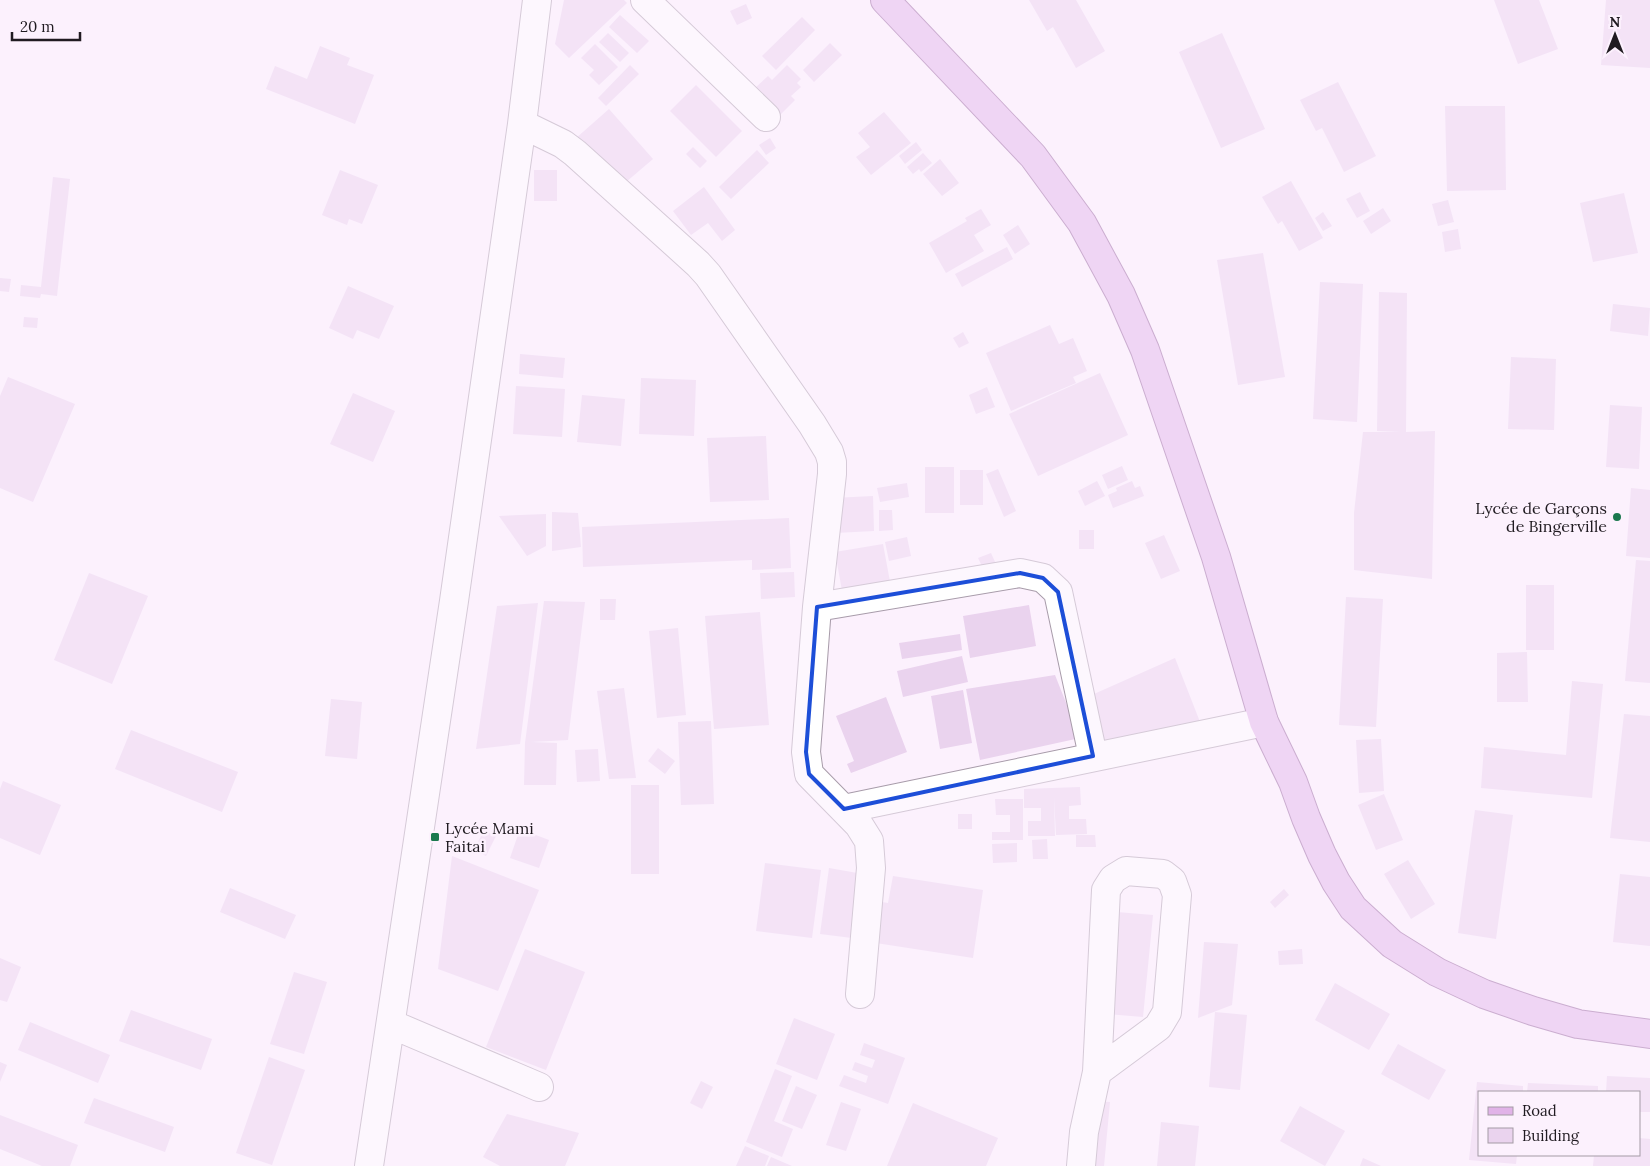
<svg xmlns="http://www.w3.org/2000/svg" width="1650" height="1166" font-family="Lora,serif">
  <rect width="100%" height="100%" fill="#fcf1fd"/>
  <path fill="#ead3ee" d="M564,0H624L627,3L569,58L555,44Z
    M1029,0H1076L1105,51L1076,68L1053,27L1047,31Z
    M1494,0H1539L1558,49L1518,64Z
    M1606,0H1650V68L1601,65Z
    M746,4L752,18L737,25L730,11Z
    M620,15L649,41L637,53L609,27Z
    M802,17L815,30L776,70L762,56Z
    M608,33L629,53L620,62L599,42Z
    M1222,33L1265,129L1221,148L1179,52Z
    M830,43L842,55L814,82L803,70Z
    M595,44L618,67L599,85L589,75L594,70L581,58Z
    M320,46L350,58L347,65L374,75L355,124L266,89L275,66L307,79Z
    M630,65L639,74L606,106L598,98Z
    M787,65L801,79L797,83L801,87L791,96L795,100L780,115L754,89L768,76L772,80Z
    M1338,82L1376,156L1344,172L1322,128L1316,131L1300,100Z
    M696,85L742,131L716,157L670,111Z
    M1445,106H1505L1506,190L1447,191Z
    M609,109L653,159L619,188L575,139Z
    M884,112L911,143L871,175L856,157L870,147L858,133Z
    M770,138L776,148L766,155L759,145Z
    M916,142L922,150L905,164L899,156Z
    M693,147L707,161L700,168L686,154Z
    M757,150L769,163L731,199L719,187Z
    M923,153L932,163L921,172L919,169L913,174L907,167Z
    M940,159L959,183L942,196L923,174Z
    M340,170L378,185L362,224L349,219L347,225L322,215Z
    M534,170H557V201H534Z
    M53,177L70,179L57,296L41,294L40,298L20,296L21,285L41,287Z
    M1291,181L1323,238L1299,251L1282,221L1278,224L1262,197Z
    M704,187L735,230L722,241L708,223L691,235L673,211Z
    M1360,192L1370,211L1357,218L1346,199Z
    M1624,193L1638,253L1593,262L1580,203Z
    M1448,200L1454,222L1438,226L1432,204Z
    M1383,208L1391,221L1371,234L1363,221Z
    M981,209L991,225L974,235L984,251L946,273L929,243L967,221L965,218Z
    M1323,212L1332,226L1323,231L1315,218Z
    M1018,225L1030,244L1015,254L1003,235Z
    M1458,229L1461,249L1445,252L1442,232Z
    M1007,247L1013,259L962,287L955,274Z
    M1263,253L1285,377L1238,385L1217,260Z
    M0,278L11,279L9,292L0,291Z
    M1320,282L1363,284L1357,422L1313,419Z
    M348,286L394,306L379,339L357,330L353,339L329,328Z
    M1379,292L1407,293L1406,432L1435,431L1432,579L1354,570V513L1363,432H1401L1377,431Z
    M1613,304L1650,308L1648,336L1610,331Z
    M24,317L38,318L37,328L23,327Z
    M1050,325L1059,344L1073,338L1087,371L1073,377L1076,383L1011,411L986,353Z
    M963,332L969,343L959,348L953,338Z
    M520,354L565,358L563,378L519,374Z
    M1511,357L1556,359L1554,430L1508,429Z
    M1100,373L1128,435L1038,476L1009,414Z
    M8,377L75,404L33,502L0,488V396Z
    M641,378L696,380L694,436L639,434Z
    M516,386L565,389L562,437L513,434Z
    M987,387L995,407L976,414L969,395Z
    M353,393L395,411L373,462L330,444Z
    M582,395L625,399L621,446L577,442Z
    M1610,405L1642,407L1639,469L1606,467Z
    M766,436L769,500L710,502L707,438Z
    M1122,466L1128,480L1108,489L1102,475Z
    M925,467H954V513H925Z
    M998,469L1016,511L1004,517L986,474Z
    M960,470H983V505H960Z
    M1097,481L1105,496L1085,506L1078,491Z
    M1132,481L1135,488L1140,486L1144,496L1113,508L1108,495L1117,491L1116,488Z
    M907,483L909,497L880,502L877,488Z
    M1631,488L1650,490V558L1626,556Z
    M873,496L874,531L835,533L833,498Z
    M879,510H892L893,530L879,531Z
    M552,512L578,513L581,547L552,551Z
    M546,514V546L527,556L499,516Z
    M789,518L791,568L752,570V560L583,567L582,527Z
    M1079,530H1094V549H1079Z
    M1164,535L1180,571L1161,579L1145,543Z
    M907,537L911,556L889,561L885,542Z
    M883,544L891,587L843,596L835,552Z
    M991,553L996,564L984,570L978,558Z
    M1636,560L1650,561V683L1625,681Z
    M794,572L795,597L761,599L760,573Z
    M89,573L148,596L112,684L54,660Z
    M1526,585H1554V650H1526Z
    M1346,597L1383,599L1376,727L1339,725Z
    M600,599H616L615,620H600Z
    M544,601L585,602L568,740L531,742L557,743L556,785H524L525,743Z
    M538,603L520,744L476,749L497,606Z
    M1029,605L1036,646L970,658L963,616Z
    M760,612L769,725L714,729L705,616Z
    M678,628L686,715L657,718L649,631Z
    M960,634L962,650L902,659L899,643Z
    M1527,652L1528,702H1497V653Z
    M962,656L968,682L903,697L897,671Z
    M1175,658L1202,727L1107,750L1085,698Z
    M1055,675L1080,738L980,760L966,689Z
    M1572,681L1603,684L1592,798L1481,788L1484,747L1566,755Z
    M624,688L636,778L609,779L597,691Z
    M963,690L972,743L940,749L931,696Z
    M886,697L907,752L851,773L847,764L854,761L836,716Z
    M331,699L362,702L357,759L325,756Z
    M1624,714L1650,716V842L1610,838Z
    M711,721L714,804L681,805L678,722Z
    M131,730L238,772L222,812L115,769Z
    M1381,739L1384,791L1359,793L1356,740Z
    M658,748L675,761L665,774L648,761Z
    M598,749L600,781L577,782L575,750Z
    M3,781L61,805L40,855L0,838V789Z
    M631,785H659V874H631Z
    M1080,787L1081,805L1069,806V819H1086L1087,834L1056,835L1054,797L1055,836H1028V821H1041V808H1024V789Z
    M1384,794L1403,840L1376,850L1358,805Z
    M995,799H1023V840H992V832H1010V815H996Z
    M1475,810L1513,815L1496,939L1458,933Z
    M958,814H972V829H958Z
    M520,829L549,840L539,868L510,858Z
    M484,830L496,836L486,856L474,850Z
    M1076,835H1095L1096,847H1076Z
    M1047,839L1048,859H1033L1032,840Z
    M1017,843V862L993,863L992,844Z
    M452,856L539,890L498,991L438,969Z
    M1408,860L1435,904L1411,919L1384,874Z
    M765,863L821,870L812,938L756,931Z
    M829,868L863,874L852,938L820,934Z
    M1620,874L1650,877V946L1613,942Z
    M893,876L983,890L973,958L876,943L882,902L888,903Z
    M230,888L296,915L285,939L220,912Z
    M1284,889L1289,895L1275,908L1270,902Z
    M1117,912L1153,915L1143,1017L1107,1014Z
    M1204,942L1238,944L1232,1005L1198,1018Z
    M525,949L585,972L546,1070L486,1047Z
    M1302,949L1303,964L1279,965L1278,951Z
    M0,958L21,967L7,1002L0,1000Z
    M294,972L327,982L304,1054L270,1044Z
    M1335,983L1390,1014L1369,1050L1315,1020Z
    M131,1010L212,1039L201,1070L119,1041Z
    M1215,1012L1247,1015L1240,1090L1209,1087Z
    M794,1018L835,1034L817,1080L776,1064Z
    M30,1022L110,1055L98,1083L18,1050Z
    M864,1043L905,1058L888,1104L839,1086L844,1075L866,1083L868,1076L852,1070L855,1062L872,1068L875,1060L860,1055Z
    M1398,1044L1446,1070L1429,1100L1381,1074Z
    M269,1057L305,1070L272,1165L236,1153Z
    M0,1062L7,1065L0,1082Z
    M775,1069L792,1076L774,1121L793,1129L782,1157L746,1142Z
    M1607,1076L1650,1078V1112H1639V1092H1606Z
    M701,1081L713,1087L702,1109L690,1103Z
    M1477,1082L1523,1086V1092H1479V1155H1517L1516,1164L1469,1160Z
    M1528,1083L1598,1086V1092H1527Z
    M796,1086L817,1095L802,1129L782,1121Z
    M94,1098L174,1127L165,1152L84,1123Z
    M1094,1101L1110,1102L1104,1166H1088Z
    M841,1102L861,1109L846,1151L826,1145Z
    M913,1103L998,1138L986,1166H887Z
    M1300,1106L1345,1131L1325,1166L1280,1141Z
    M507,1114L579,1133L565,1166H500L483,1157Z
    M0,1115L78,1145L70,1166H42L0,1149Z
    M1161,1122L1199,1126L1195,1166H1157Z
    M1639,1138L1650,1139V1166H1593L1594,1155H1639Z
    M745,1146L769,1156L765,1166H736Z
    M771,1157L792,1166H767Z
    M1363,1158L1381,1166H1360Z"/>
  <g fill="none" stroke-linecap="round" stroke-linejoin="round">
    <defs>
      <path id="minor" d="M645,0L766,117
        M522,124L563,144L575,153L698,264L708,275L812,424L829,452L832,462V474L817,607L806,752L809,774L859,825L869,841L871,868L860,994
        M817,607L1020,573L1043,578L1058,592L1093,756
        M844,809L1264,722
        M391,1024L539,1087
        M369,1166L454,601L522,124L537,0
        M1081,1166L1084,1132L1097,1072L1106,890L1113,879L1126,871L1163,874L1172,881L1177,895L1167,1012L1158,1027L1097,1072"/>
      <path id="major" d="M885,0L1033,156L1082,223L1121,295L1145,350L1216,557L1264,722L1293,782L1306,818L1322,855L1336,882L1353,908L1392,944L1437,972L1484,994L1533,1011L1578,1024L1650,1034"/>
    </defs>
    <use href="#minor" stroke="#a89caa" stroke-width="30"/>
    <use href="#major" stroke="#905d99" stroke-width="30"/>
    <use href="#minor" stroke="#fff" stroke-width="28"/>
    <use href="#major" stroke="#e1b3e8" stroke-width="28"/>
  </g>
  <path d="M0 0H1650V1166H0ZM1020,573L1043,578L1058,592L1093,756L844,809L809,774L806,752L817,607Z" fill="#fcf1fd" fill-opacity=".55" fill-rule="evenodd"/>
  <path fill="none" stroke="#1d4ed8" stroke-width="4" stroke-linejoin="round" d="M1020,573L1043,578L1058,592L1093,756L844,809L809,774L806,752L817,607Z"/>
  <g fill="#1a784e" stroke="#fcf1fd" stroke-width="2">
    <circle cx="1617" cy="517" r="5"/>
    <rect x="430" y="832" width="10" height="10" rx="2.5"/>
  </g>
  <g text-anchor="middle" dominant-baseline="central" stroke-width="5" stroke-linejoin="round" paint-order="stroke">
    <g font-size="16" fill="#201b21" stroke="#fcf1fd" text-anchor="end">
      <text x="1607" y="508">Lycée de Garçons<tspan x="1607" dy="18">de Bingerville</tspan></text>
      <text x="445" y="828" text-anchor="start">Lycée Mami<tspan x="445" dy="18">Faitai</tspan></text>
    </g>
  </g>
  <rect x="1478" y="1091" width="162" height="65" fill="#fcf1fd" stroke="#a49ba5"/>
  <rect x="1488" y="1107" width="25" height="8" fill="#e1b3e8" stroke="#a49ba5"/>
  <text x="1522" y="1116" font-size="15" fill="#201b21">Road</text>
  <rect x="1488" y="1128" width="25" height="15" fill="#ead3ee" stroke="#a49ba5"/>
  <text x="1522" y="1141" font-size="15" fill="#201b21">Building</text>
  <g transform="translate(1615 35)" stroke="#fcf1fd" stroke-width="4" paint-order="stroke">
  <path d="M0-4L9 19L0 12L-9 19Z" fill="#201b21"/>
  <text y="-8" font-size="14" font-weight="bold" text-anchor="middle" fill="#201b21">N</text>
  </g>
  <path d="M12 32v8h68v-8" fill="none" stroke="#201b21" stroke-width="2.5"/>
  <text x="20" y="32" font-size="15" fill="#201b21" stroke="#fcf1fd" stroke-width="4" paint-order="stroke">20 m</text>
</svg>
